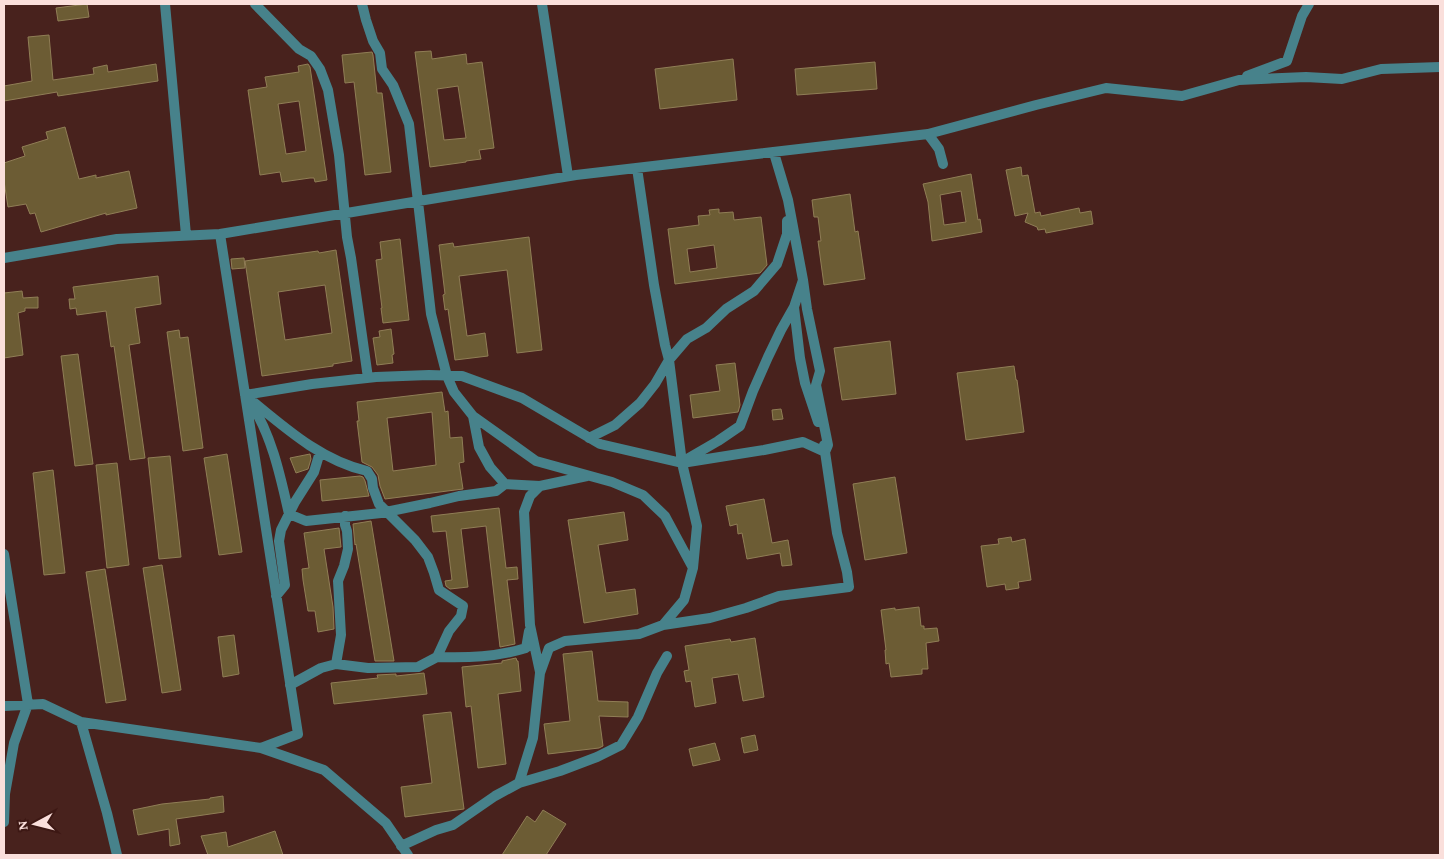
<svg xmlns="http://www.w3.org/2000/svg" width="1444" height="859" font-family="'Crimson Pro',serif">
  <rect width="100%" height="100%" fill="#48221d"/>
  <path fill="#6c5c34" stroke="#907e56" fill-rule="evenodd" d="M87,4L89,17L58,21L56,8Z
    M49,35L53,80L94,74L93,68L107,65L108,72L156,64L158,81L58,96L57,92L4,101V86L32,81L28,37Z
    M431,51L432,59L466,54L467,64L482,62L494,148L479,150L481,159L466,161V162L430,167L415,52ZM458,86L466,138L444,140L437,89Z
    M372,52L373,55L377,93H382L391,172L365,175L354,82L345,83L342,55Z
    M733,59L737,100L660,109L655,69Z
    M875,62L877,89L797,95L795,69Z
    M308,64L310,67L327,180L315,182L314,178H310L282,182L280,172L260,175L248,90L267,87L265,77L299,72L298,66ZM299,101L306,151L286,154L278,104Z
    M65,127L79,179L96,175V178L129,171L137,208L106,215V213L41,232L35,213L30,214L26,204L8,207L4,181V163L25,156L22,147L48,139L46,132Z
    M1021,167L1022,176L1028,175L1035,213L1040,212L1041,216L1079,208L1080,213L1091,211L1093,224L1046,233L1045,229L1038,230L1037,227L1025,222L1028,213L1015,216L1006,170Z
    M971,174L978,220L980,219L982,232L932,241L928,202L923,184ZM961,191L966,222L944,225L940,195Z
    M850,194L855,232L858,231L865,279L824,285L818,241H821L818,217H814L812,200Z
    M719,209V213L733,212L734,220L761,217L767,265L760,273L675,284L668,229L699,225L698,216L710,215L709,210ZM714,245L717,268L690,272L687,249Z
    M529,237L542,350L517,353L507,270L459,276L467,336L485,333L488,356L455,360L448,309L445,310L443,295L445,294L439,245L453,243L454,247Z
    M400,239L409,320L383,323L381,308H382L376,260L382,259L380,242Z
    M336,250L352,361L333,364V366L262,376L245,261L318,251L319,253ZM325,285L332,333L285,340L278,292Z
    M244,258L245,268L232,269L231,259Z
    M158,276L161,304L135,308L140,343L129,345L145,458L130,460L114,346L111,347L106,311L77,315L76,308L70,309L69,299H75L73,287Z
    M22,291L23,298L38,297V308H25V311L18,313L23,355L4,358V293Z
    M391,329L394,354L392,355L393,363L377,365L373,338L380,337L379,331Z
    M179,330L180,338L188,337L203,448L183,451L167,332Z
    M890,341L896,394L842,400L834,348Z
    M78,354L93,464L75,466L61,356Z
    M735,363L740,405L738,412L693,418L690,395L720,391L716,365Z
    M1014,366L1016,380H1017L1024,432L966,440L957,373Z
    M442,392L445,412L448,411L450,438L462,437L464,462L459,463L463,489L385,499L380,486L378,475L372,467L362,462L357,421H359L357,402ZM432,412L436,465L393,471L387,418Z
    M781,409L783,419L773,420L772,410Z
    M227,454L242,552L219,555L204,458Z
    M310,454L311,459L308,469L296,473L290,458Z
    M170,456L181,557L159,559L148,458Z
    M117,463L129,565L107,568L96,465Z
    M53,470L65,573L44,575L33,473Z
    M360,476L363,477L365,481L369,496L322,501L320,480Z
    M895,477L907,553L865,560L853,484Z
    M764,499L772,543L788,540L792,565L782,566L780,553L747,559L742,533L738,534L737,524L730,526L726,506Z
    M499,508L506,568L517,567L518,579L507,580L515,644L500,647L486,526L461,529L468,587L450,589L446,586L445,581L452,580L446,531L433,532L431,516Z
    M624,512L628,540L598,545L606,593L635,589L638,614L584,623L568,520Z
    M371,521L394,661H375L356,544L355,545L353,524Z
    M339,528L341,547L324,549L333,607L334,629L318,632L315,611H308L303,580L302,569L309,568L304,533Z
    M1011,537L1012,542L1025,539L1031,580L1018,582L1019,588L1006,590L1005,584L987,587L981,546L999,544L998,539Z
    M162,565L181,690L162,693L143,568Z
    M105,569L126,700L106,703L86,572Z
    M919,607L921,626H924V629L937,628L939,641L926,643L928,669H922V674L891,677L889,663L886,664L885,650H886L881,610L895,608V610Z
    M234,635L239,674L223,677L218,637Z
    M755,638L764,697L743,701L738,674L712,678L716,703L695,707L691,681L686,682L684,671L689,670L685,646L730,639L731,642Z
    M592,651L598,701L628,702V717L599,716L603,746L599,748L548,754L544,724L570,721L563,654Z
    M516,658L517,661H518L521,691L498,694L506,764L478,768L471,706L466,707L462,667L502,663V661Z
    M424,673L427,694L334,704L331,683L378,678L377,675L396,674V676Z
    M451,712L464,809L405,817L401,787L432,783L423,715Z
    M755,735L758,750L744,753L741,738Z
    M715,743L720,760L693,766L689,749Z
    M223,796L224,812L176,819L180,844L170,846L169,829L138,835L133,810L162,804L210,799V798Z
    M543,810L566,824L546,855H502L527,816L535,822Z
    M275,831L283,855H208L201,836L226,832L228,847Z"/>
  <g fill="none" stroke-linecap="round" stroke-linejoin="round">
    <path stroke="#47828b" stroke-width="10" d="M165,4L186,235
      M255,4L299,49L311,56L320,69L328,90L339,155L347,237L351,258L368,378
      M362,4L366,20L373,41L380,53L382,69L393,85L409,124L431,314L447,376L454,392L473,416L536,461L612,482L643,495L665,516L693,568
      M542,4L568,176
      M1247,76L1287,61L1302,16L1309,4
      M928,134L939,149L943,164
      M774,153L788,200L803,280L794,307L800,358L805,383L818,422
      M637,168L654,285L665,345L669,360L682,463L697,526L693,568L684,600L663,625
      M220,234L576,175L928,134L1036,105L1106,88L1182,96L1239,80L1306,77L1342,79L1381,69L1440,67
      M4,258L117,239L220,234L298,734L261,748L81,722L43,704L4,706
      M251,404C272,435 281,479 289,514L306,521L381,513L430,503L459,496L496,491L505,484
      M473,416L479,447L490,467L505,484L540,486
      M589,438L615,425L640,403L655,384L669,360L687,339L706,328L726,309L754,291L777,264L787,234V221
      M687,459L718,441L740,426L753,391L768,357L781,330L794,307
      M4,554L28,704L14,743L5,794L4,822
      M276,596L285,585L279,541L281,530L295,502L314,472L320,452
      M437,657C468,658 497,657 526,648L529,631
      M336,664L341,635L338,581L344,566L348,549L347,531L345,525V516
      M540,672L530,625L524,512L530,496L540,486L587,476
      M290,685L321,668L336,664L368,668L418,667L437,657L449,631L461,616L463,606L439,590L434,573L428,557L415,540L379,504L373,488L372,479L367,471C319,460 282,425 245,395L312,384L376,377L429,375L462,376L522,398L600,444L682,463L764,450L803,442L825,452L828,445L816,385L820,371L807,309L803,280
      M81,722L107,813L117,855
      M261,748L324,770L386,823L408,855
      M519,783L560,771L597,757L621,745L638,717L657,673L667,656
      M401,846L436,830L453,825L495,796L519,783L533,738L540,673L549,648L565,641L639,634L663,625L710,618L746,608L779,596L849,587L847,572L837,533L824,445"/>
  </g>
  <rect width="1444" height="859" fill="none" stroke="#fadfdb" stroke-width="10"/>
  <g transform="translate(35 824) rotate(263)" stroke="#3d1814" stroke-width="4" paint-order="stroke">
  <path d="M0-4L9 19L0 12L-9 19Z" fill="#fadfdb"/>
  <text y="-8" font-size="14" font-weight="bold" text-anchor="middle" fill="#fadfdb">N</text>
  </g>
</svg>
